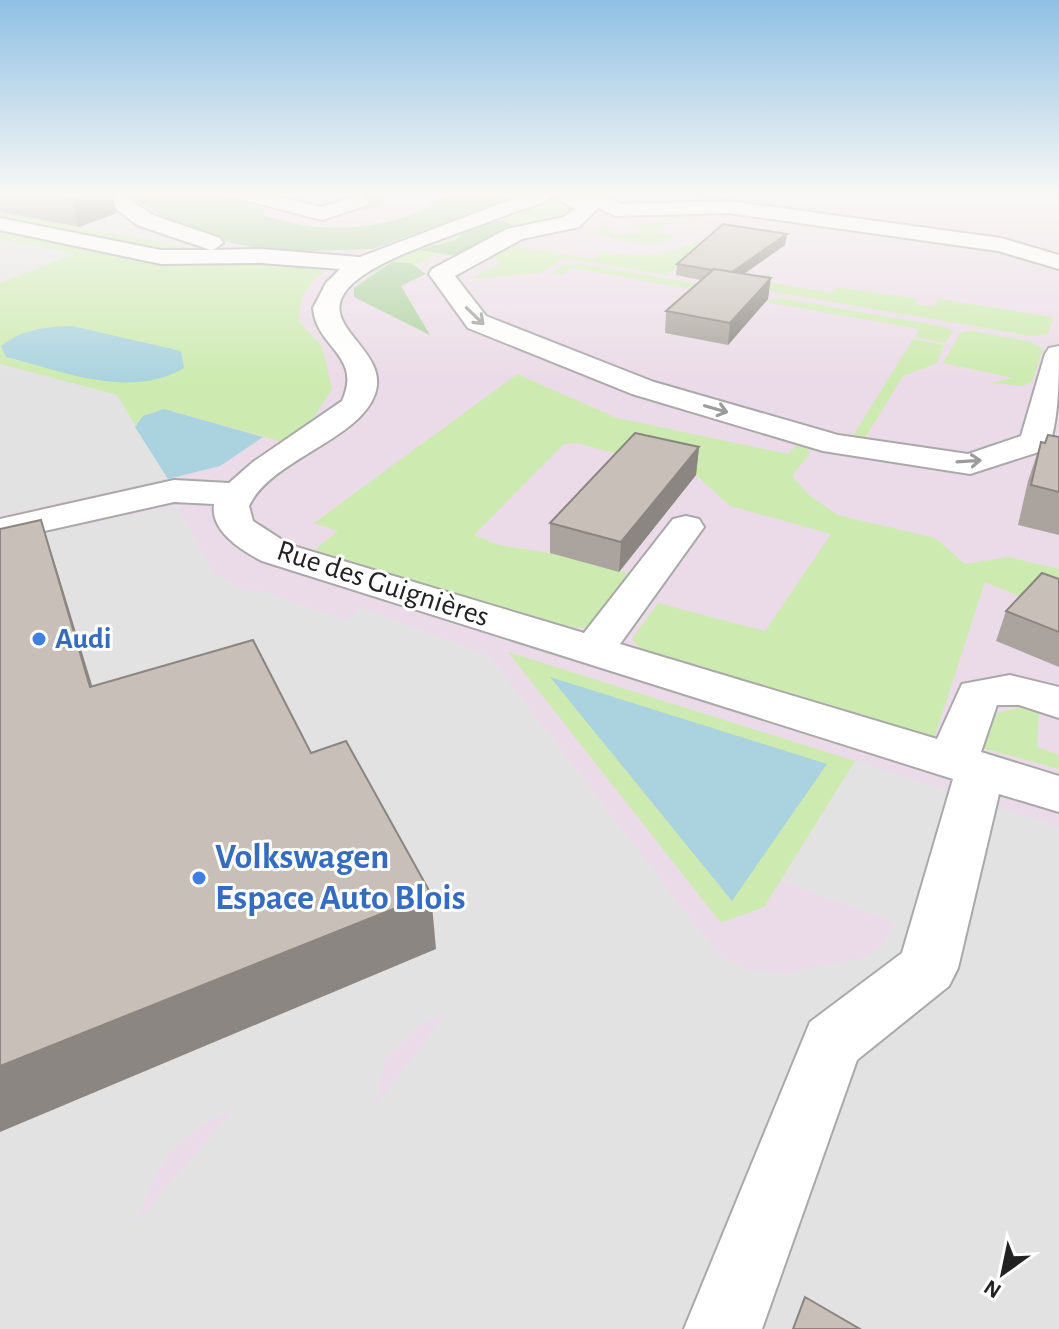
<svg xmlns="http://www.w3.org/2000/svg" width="1059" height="1329" font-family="'Alegreya Sans',sans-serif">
  <rect width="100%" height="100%" fill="#f2efe9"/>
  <path fill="#ebdbe8" d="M0,194H1059V1329H0Z"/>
  <path fill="#cdebb0" d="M554,200L574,204L578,209C561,223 522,229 501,221Z
    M0,212L211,251L173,254L0,222Z
    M696,213L701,215L696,219L680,216L654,232L676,236C642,262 586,217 553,235L550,231L569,226L578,232L601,229L599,223L604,222L614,235L644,232L634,224L671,221L664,215Z
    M0,231L126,256L271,262L325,271C306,286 299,297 299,322L322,346L332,389L310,423L283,442L164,409L143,416L135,427L117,395L0,364V283L73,254L0,239Z
    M463,234L453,241L422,250L439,253L415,266L391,262L354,288L385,263Z
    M695,242L703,243L667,275L571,259L561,260L541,273L470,279L501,263L490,253L506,244L593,259L601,252C634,256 665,258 695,242Z
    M581,264L738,291L744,298L572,268L562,275L551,273L564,265Z
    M763,274H771L767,282L831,293L837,287L918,299L915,304L934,307L938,299L1053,317L1048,334L1031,336L757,289L751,285Z
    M780,298L945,327L953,331L945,343L915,337L919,329L765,302Z
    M972,331L1031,342L1043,349L1032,382L1023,386L990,383L1013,378L943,363L960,333Z
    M913,339L944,345L937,363L903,376L865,438L838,430L854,434Z
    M517,374L617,418L788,454L799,443L811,452L792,476L810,496L838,515L935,538L965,564L1008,557L1059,569V613L985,582L934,739L641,650L632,639L658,603L765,631L831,534L730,506L696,475L577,443L564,444L474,535L499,545L550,553L630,574L594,623L585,628L561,626L314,550L338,531L314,523Z
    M508,652L855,761L764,907L721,923Z
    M1024,707L1039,712L1037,747L1059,755V769L978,747C986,715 992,712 1024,707Z"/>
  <path fill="#add19e" d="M124,194H216L264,208V216C282,220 302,226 320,227C363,230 413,222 446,194H514L516,198L372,249L274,252L163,228Z
    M501,221L513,225L498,237L456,256L419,250L453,241L473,226Z
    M392,262L411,263L426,274L401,286L430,335L354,297V288Z"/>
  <path fill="#e2e2e2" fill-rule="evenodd" d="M63,194H127L167,220L213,239L191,248L79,227L93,222Z
    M0,239L74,254L0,283Z
    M0,364L117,395L168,479L0,516Z
    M176,505L214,573L244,591H262L347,620L360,607L489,656L719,956L746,969L789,973L866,957L885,943L894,922L781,881L855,761L1059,827V1329H0V543ZM445,1015V1016L375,1106L385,1058L420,1024ZM233,1109V1110L137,1222L152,1181L169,1153L199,1126Z"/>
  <path fill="#aad3df" d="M72,326L181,351L184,368C129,400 63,371 6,357L1,346C22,329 45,327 72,326Z
    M164,409L263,437L220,466L168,479L135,427L143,416Z
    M550,677L827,764L732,901Z"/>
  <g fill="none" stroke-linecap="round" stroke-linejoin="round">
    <path stroke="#c8c6c1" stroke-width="22" stroke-dasharray="22 11" stroke-linecap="butt" d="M360,201L371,197L368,194"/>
    <defs>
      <path id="minor" d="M97,194H120L153,215L220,238L223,243L213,250L261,249L360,257L526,194H602L620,204L728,201L1001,238L1059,255V269L998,251L728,213L616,216L598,208L579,227L522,239L455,276L486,316L654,382L838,435L968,454L1021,436L1045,354L1049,348L1059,346C1059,377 1059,422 1048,449L970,474L823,451L632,394L468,328L429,274L432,269L507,229L564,217L574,209L554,195C543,205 523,209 509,214C468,231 391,253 358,279C302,323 392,346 375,394C359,440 270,460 249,506L253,521L290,545L584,633L673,519L686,516L699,519L704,527L620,644L937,739L962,684L1010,675L1059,687V718L1019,705H997L981,752L1059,776V812L999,794L958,968L949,986L857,1060L762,1329H684L810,1022L902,953L953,779L262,561C241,550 210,531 214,504L174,502L0,541V519L174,480L229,483L253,462L342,401C363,355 316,348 313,308L326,283L340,269L261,263L161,264L0,230V218L161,250H211L137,225Z
        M234,194H268L321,207L360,195L370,201L367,205L322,220L237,198Z"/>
    </defs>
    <use href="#minor" stroke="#a9a9a9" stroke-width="4"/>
    <use href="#minor" fill="#fff" fill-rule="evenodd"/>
  </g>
  <path fill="#aba49e" d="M0,194H112L117,213L79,227L0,212Z
    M125,194H168L141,204Z
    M787,234L785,245L744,274L768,299L728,345L665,333L666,311L701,280L676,275L677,264Z
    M1059,437V535L1018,525L1028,481L1041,442L1045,443Z
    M699,447L696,475L619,572L550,553V523Z
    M1059,579V667L996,641L1006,611Z"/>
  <path fill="#8b8681" d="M87,194H112L117,213L79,227L72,199Z
    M139,194H168L141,204Z
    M787,234L785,245L728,285L729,273Z
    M771,278L768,299L728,345L730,323Z
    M699,447L696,475L619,572L621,542Z
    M41,520L57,570L109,741L90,687Z
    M431,894L436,949L0,1132V1066Z"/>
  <path fill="#c7bfb8" stroke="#8b8681" stroke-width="2" d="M43,194H87L72,199Z
    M723,224L787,234L732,272L714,269L712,270L677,264Z
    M714,269L771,278L730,323L666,311Z
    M635,433L699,447L621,542L550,523Z
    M1048,435L1059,437V492L1031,485L1041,442L1045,443Z
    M41,520L90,687L253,640L311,753L346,741L431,894L0,1066V529Z
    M1042,573L1059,579V632L1006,611Z
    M805,1297L860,1329H793Z"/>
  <defs><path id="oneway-shaft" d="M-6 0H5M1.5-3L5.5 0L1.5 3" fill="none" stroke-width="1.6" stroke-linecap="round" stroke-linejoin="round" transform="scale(2)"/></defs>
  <g stroke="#9c9c9c">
    <use href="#oneway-shaft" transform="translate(475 316) rotate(44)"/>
    <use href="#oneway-shaft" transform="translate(716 409) rotate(16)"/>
    <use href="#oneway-shaft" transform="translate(969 461) rotate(-4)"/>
  </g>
  <linearGradient id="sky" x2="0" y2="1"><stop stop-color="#8fc0e4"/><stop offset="0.51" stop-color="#f9f8f5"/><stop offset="1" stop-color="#f9f8f5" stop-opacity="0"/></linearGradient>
  <rect width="1059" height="380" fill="url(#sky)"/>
  <g fill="#3f7fe0" stroke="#fff" stroke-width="3">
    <circle cx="39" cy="639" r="8"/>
    <circle cx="199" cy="878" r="8"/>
  </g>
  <g text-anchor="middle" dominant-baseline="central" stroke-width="6" stroke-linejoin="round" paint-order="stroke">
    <g font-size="30" fill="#222" stroke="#fff">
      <text transform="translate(383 584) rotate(18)">Rue des Guignières</text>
    </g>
    <g font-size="30" font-weight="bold" fill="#366cbe" stroke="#fff" text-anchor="start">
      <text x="55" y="639">Audi</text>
    </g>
    <g font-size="36" font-weight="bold" fill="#366cbe" stroke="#fff" text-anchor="start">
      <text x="215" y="857">Volkswagen<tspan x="215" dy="41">Espace Auto Blois</tspan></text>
    </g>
  </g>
  <g transform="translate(1003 1273) rotate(213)" stroke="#ffffff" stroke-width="6" paint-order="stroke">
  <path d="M0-6L14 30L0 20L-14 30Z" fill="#222222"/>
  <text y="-12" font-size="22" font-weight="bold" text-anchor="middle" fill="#222222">N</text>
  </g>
</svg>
